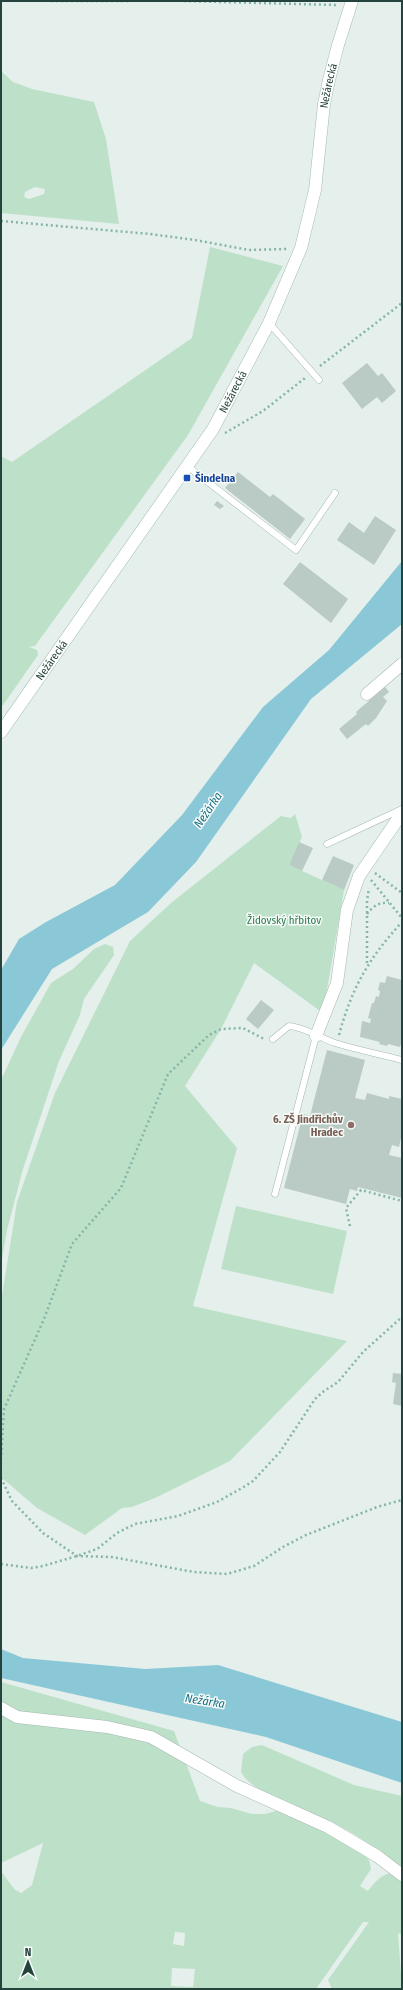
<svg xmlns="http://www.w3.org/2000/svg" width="403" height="1990" font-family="'Fira Sans Condensed',sans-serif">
  <rect width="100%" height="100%" fill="#e5efeb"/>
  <path fill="#bde1c8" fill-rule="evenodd" d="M1,71L13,82L32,89L94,102L106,139L119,224L1,213ZM35,187L45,189L44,194L29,199L24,197L25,192Z
    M210,247L283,266L188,435L35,646L29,647L37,650L38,655L1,708V456L12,462L192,338Z
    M295,814L302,837L289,865L344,890L323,1013L254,963L221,1029L185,1086L237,1148L193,1306L347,1341L230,1461L155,1498L132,1507L122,1508L85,1535L37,1508L1,1477V1302L17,1202L55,1093L130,941L171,903L281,816L291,818Z
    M105,944L113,947L114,955L84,999L80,1015L59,1061L23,1169L7,1230L1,1265V1080L21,1037L51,983L73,969L94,949Z
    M236,1206L347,1231L333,1294L221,1269Z
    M1,1682L174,1731L200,1801L218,1807L231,1808L252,1814H265L276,1811L286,1813L335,1837L364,1855L369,1860L371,1869L360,1886L368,1891C375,1882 380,1875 391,1873L402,1881V1935L398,1933L402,1989H332L328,1980L369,1922H363L316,1989H1V1871L14,1889L21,1893L32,1885L43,1843L1,1863ZM175,1932L185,1933L184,1946L173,1944ZM172,1968L195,1969L193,1987L171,1986Z
    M262,1745L354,1785L402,1796V1869C384,1854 362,1838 341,1827C315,1813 255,1797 241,1772L243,1754L252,1747Z"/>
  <path fill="#8bc8d7" d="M402,561V624L311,699L196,862L148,912L52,969L1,1050V970L19,939L46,922L115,885L182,815L263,707L329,650Z
    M1,1649L23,1658L145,1669L218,1665L402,1722V1783L266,1737L1,1678Z"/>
  <path fill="#bacac4" d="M367,363L378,376L382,373L396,391L382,403L377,397L362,409L342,383Z
    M238,472L270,497L273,494L305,519L290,539L225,488Z
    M217,501L224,506L220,509L214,505Z
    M375,516L396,530L374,565L337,540L349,522L364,533Z
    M300,562L348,599L331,623L283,584Z
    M385,687L389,692L383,697L387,701L376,718L368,726L366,724L347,739L339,729L357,714L356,712Z
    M299,842L313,848L302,871L289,865Z
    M333,856L354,865L344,890L322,880Z
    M387,976L402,980V1040L400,1047L388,1044L387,1046L379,1044L380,1042L360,1037L362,1021L370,1023L371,1019L368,1018L372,1003H374L376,996L379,997L380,991L378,990L380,982L385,983Z
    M261,1000L274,1010L258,1029L246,1019Z
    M327,1050L365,1060L355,1098L365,1100L367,1093L389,1099V1096L402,1099V1134L399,1147L392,1145L389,1155L402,1158V1198L358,1187L357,1191L350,1189L346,1204L284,1188L303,1114L310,1116Z
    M393,1373L402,1374V1406L393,1404L396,1383L392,1382Z"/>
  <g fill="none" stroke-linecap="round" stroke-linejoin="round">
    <defs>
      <path id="lane" d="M269,323L319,380
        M187,466L296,550L335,493
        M327,844L402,809
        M273,1039L289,1026C305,1027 320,1038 335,1043C357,1050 380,1054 402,1060
        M275,1194L316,1036"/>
      <path id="street" d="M367,694L402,664
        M316,1036L337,983L347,910L359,876L402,813
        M1,1708L17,1717L107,1727L151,1737L237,1786L328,1827L377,1856L402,1875"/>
      <g id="secondary">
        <path id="s1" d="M1,732L213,429L269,323L301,248L315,190L324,104L329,80L338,45L352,1"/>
      </g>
    </defs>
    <use href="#lane" stroke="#a7b8b3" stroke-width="7"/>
    <use href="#street" stroke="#a7b8b3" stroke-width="13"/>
    <use href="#secondary" stroke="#a3bcb4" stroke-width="13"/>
    <path stroke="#84b5a7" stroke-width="2.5" stroke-dasharray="2 3" stroke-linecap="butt" d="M51,1H128
      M184,1L337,5
      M1,221L150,234L195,240L249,250L289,249
      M320,366L402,303
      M225,433L263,411L305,378
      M375,873L402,893
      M371,880L402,918
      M367,914C373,906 379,902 389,903
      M367,963V901L369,888
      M339,1035C352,987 369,958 402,922
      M350,1226L346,1208L361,1190L402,1201
      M1,1460L4,1409L44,1319L72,1244L121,1188L168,1074L209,1035L221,1029L243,1028L264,1039
      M1,1478L12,1501L43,1533L77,1556L112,1557L194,1572L227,1574L254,1566L283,1547L306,1535L377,1507L402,1500
      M1,1564L31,1568L43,1566L77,1556L97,1549L117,1533L135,1524L178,1516L217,1502L242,1488L253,1481L280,1452L315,1399L324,1391L338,1382L363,1352L402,1317"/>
    <use href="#lane" stroke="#fff" stroke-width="6"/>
    <use href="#street" stroke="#fff" stroke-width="12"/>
    <use href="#secondary" stroke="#fff" stroke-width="12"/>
  </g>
  <rect fill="#1a4fb4" stroke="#f7fbf9" stroke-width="1.5" x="183" y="474" width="8" height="8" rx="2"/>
  <circle fill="#8d6e63" stroke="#f7fbf9" stroke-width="1.5" cx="351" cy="1125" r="4"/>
  <g text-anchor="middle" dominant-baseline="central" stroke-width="3" stroke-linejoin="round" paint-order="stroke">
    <g font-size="11" fill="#23433c" stroke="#f7fbf9">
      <text stroke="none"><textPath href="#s1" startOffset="736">Nežárecká</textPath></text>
      <text stroke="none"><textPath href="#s1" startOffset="412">Nežárecká</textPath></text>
      <text stroke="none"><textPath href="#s1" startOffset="88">Nežárecká</textPath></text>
    </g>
    <g font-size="11" font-weight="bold" fill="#164399" stroke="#f7fbf9" text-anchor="start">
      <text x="195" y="478">Šindelna</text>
    </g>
    <g font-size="11" fill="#2a7d4d" stroke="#f7fbf9">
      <text x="284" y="920">Židovský hřbitov</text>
    </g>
    <g font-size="11" font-weight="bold" fill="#785e54" stroke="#f7fbf9" text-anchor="end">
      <text x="343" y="1119">6. ZŠ Jindřichův<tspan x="343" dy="13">Hradec</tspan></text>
    </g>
    <g font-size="12" font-style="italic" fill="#186e84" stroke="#f7fbf9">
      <text transform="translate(208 810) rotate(-56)">Nežárka</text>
      <text transform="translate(205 1701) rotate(9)">Nežárka</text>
    </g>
  </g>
  <rect width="403" height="1990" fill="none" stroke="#23433c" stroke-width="4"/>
  <g transform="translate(28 1962)" stroke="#f7fbf9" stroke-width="3" paint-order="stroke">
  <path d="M0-3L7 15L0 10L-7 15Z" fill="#23433c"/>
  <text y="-6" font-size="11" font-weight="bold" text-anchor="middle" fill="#23433c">N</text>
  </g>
</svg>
